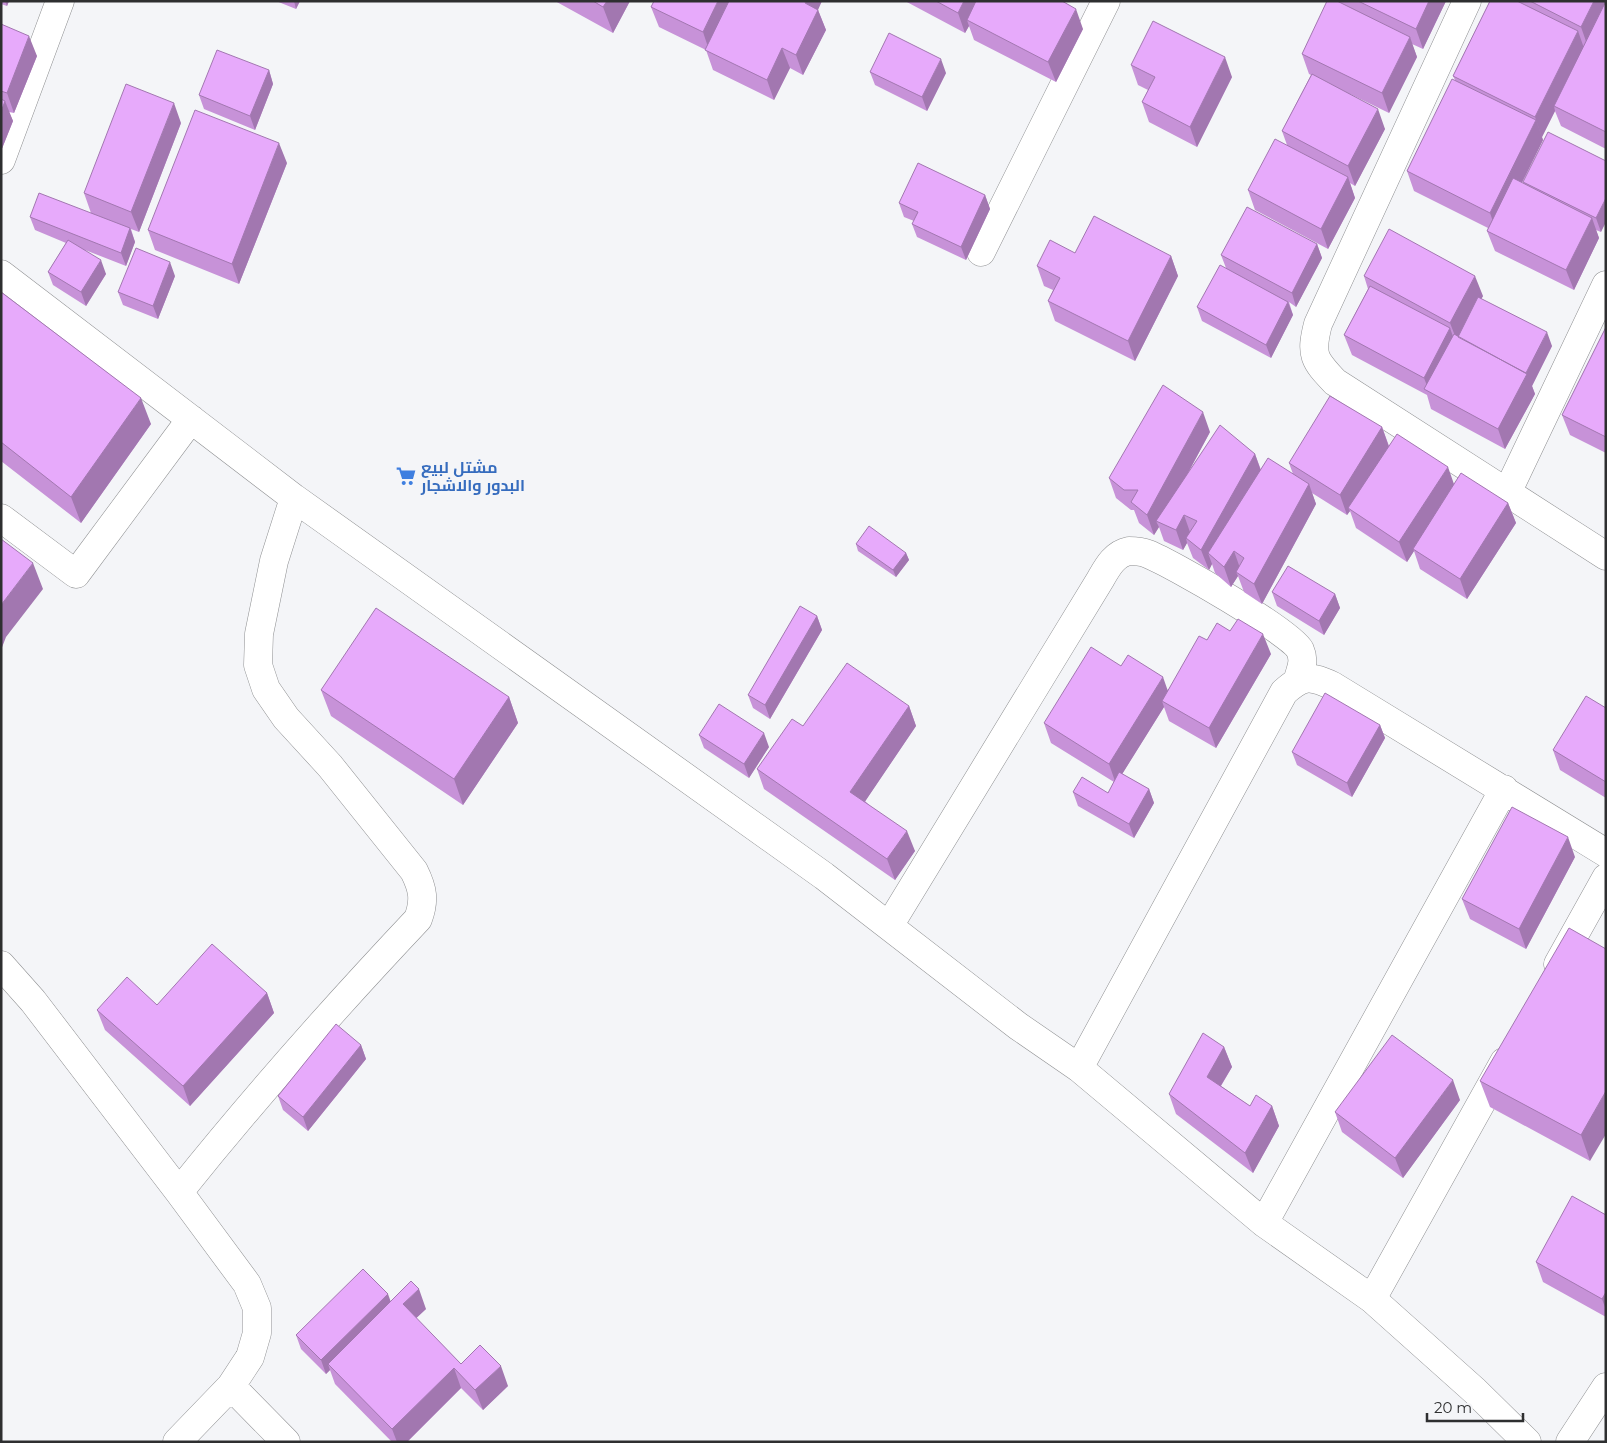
<svg xmlns="http://www.w3.org/2000/svg" width="1607" height="1443" font-family="Montserrat,Cairo,sans-serif">
  <rect width="100%" height="100%" fill="#f4f5f8"/>
  <g fill="none" stroke-linecap="round" stroke-linejoin="round">
    <defs>
      <path id="minor" d="M1467,1L1318,324C1310,355 1314,360 1335,382L1606,556
        M1,160L60,1
        M981,252L1106,1
        M1,274L294,498L824,876L1018,1026L1079,1068L1264,1223L1372,1299L1475,1391L1527,1442
        M1507,493L1606,285
        M1,518L76,574L191,419
        M889,926L1100,580C1107,568 1114,554 1129,551C1134,551 1143,552 1148,554C1171,563 1291,632 1300,650C1305,661 1301,668 1298,679
        M1558,964L1606,878
        M1,965L33,1001L179,1192L247,1284L257,1308V1333L250,1357L231,1386L177,1442
        M1079,1068L1284,692C1303,675 1310,675 1333,686L1606,853
        M179,1192C255,1097 335,1007 418,919C425,900 423,889 414,871L330,766L286,718L266,689L258,665L259,634L274,561L294,498
        M1264,1223L1504,789
        M1372,1299L1504,1062
        M231,1386L286,1442
        M1570,1442L1606,1387"/>
    </defs>
    <use href="#minor" stroke="#8f9092" stroke-width="29"/>
    <use href="#minor" stroke="#fff" stroke-width="28"/>
  </g>
  <path fill="#c792d8" d="M1,1H9L7,6L1,4Z
    M276,1H300L296,9Z
    M555,1H630L613,33Z
    M905,1H997L1083,29L1056,82L974,40L969,26L965,33Z
    M1339,1H1446L1423,49L1412,44L1417,57L1389,113L1350,94L1385,129L1355,186L1350,183L1355,198L1328,249L1255,210L1248,190L1287,145L1282,131L1311,75L1309,74L1302,54L1339,2Z
    M1490,1H1606V149L1561,126L1555,111L1542,137L1543,140L1522,183H1524L1523,182L1606,161L1601,232L1596,230L1599,238L1574,290L1495,251L1487,231L1488,228L1414,191L1407,171L1455,80L1453,76Z
    M651,7L818,10L826,30L803,75L790,68L774,100L713,70L706,50L659,27Z
    M1,24L37,56L14,113L9,112L13,121L1,151Z
    M1131,65L1232,77L1197,147L1149,122L1142,102L1148,90L1138,85Z
    M269,70L273,84L255,130L204,109L199,95Z
    M870,72L946,73L927,111L875,85Z
    M181,123L139,232L131,229L135,242L126,266L85,250L106,274L86,306L53,285L48,272L66,243L35,230L30,217L91,213L84,193Z
    M287,163L239,284L155,250L148,230Z
    M985,195L990,209L966,260L917,237L912,224L914,221L904,217L899,203Z
    M1317,244L1322,258L1296,307L1289,302L1293,315L1271,358L1202,321L1197,307L1226,268L1221,255Z
    M1075,253L1171,256L1178,276L1135,361L1055,321L1048,301L1053,290L1044,286L1037,266Z
    M175,276L158,319L123,305L118,292Z
    M1364,276L1483,296L1481,299L1552,346L1532,386L1535,394L1505,449L1431,409L1427,395L1352,355L1344,335L1368,289Z
    M1,292L151,424L81,523L1,461Z
    M1606,327V453L1570,435L1562,415Z
    M1382,427L1389,446L1454,484L1508,503L1516,523L1467,599L1420,569L1414,551L1407,562L1356,528L1350,511L1347,515L1312,493L1316,504L1262,604L1244,592L1238,576L1231,587L1215,573L1212,564L1209,570L1193,558L1187,543L1183,550L1164,541L1159,527L1154,535L1139,523L1134,510H1131L1116,498L1109,478L1210,432L1188,473L1255,454L1261,470L1293,474L1289,463Z
    M856,544L906,553L909,560L896,577L858,551Z
    M1272,592L1335,594L1340,608L1324,635L1277,606Z
    M817,616L822,630L770,719L753,708L748,695Z
    M1207,640L1271,654L1216,748L1169,721L1164,707L1122,774L1149,789L1154,803L1134,838L1078,806L1073,792L1108,793L1114,782L1051,743L1044,723L1121,666L1168,690Z
    M321,690L509,697L518,723L463,805L331,716Z
    M909,706L916,726L865,801L915,851L895,880L764,789L757,769L803,726Z
    M1606,708V798L1560,770L1553,750Z
    M1380,725L1385,738L1352,797L1297,765L1292,752Z
    M699,735L769,747L749,778L704,748Z
    M1575,857L1526,949L1470,919L1462,899Z
    M1606,949L1590,1161L1490,1107L1480,1081Z
    M267,993L274,1013L190,1106L105,1030L97,1010L157,1005Z
    M361,1045L366,1059L308,1131L283,1110L278,1096Z
    M1224,1047L1232,1067L1221,1086L1250,1106H1272L1279,1126L1253,1173L1176,1114L1169,1094Z
    M1460,1100L1403,1178L1342,1132L1335,1112Z
    M1606,1215V1317L1543,1282L1536,1262Z
    M391,1301L426,1309L416,1318L461,1364L508,1386L483,1410L461,1388L407,1442H392L335,1384L330,1370L326,1374L301,1349L296,1335Z"/>
  <path fill="#a277b0" d="M5,1H9L7,6Z
    M294,1H300L296,9Z
    M607,1H630L613,33L603,7Z
    M718,1H735L710,53L703,32Z
    M806,1H822L818,10L826,30L803,75L796,55Z
    M964,1H982L967,20L969,26L965,33L958,13Z
    M1429,1H1446L1423,49L1416,29Z
    M1594,1H1606L1588,47L1581,27Z
    M1076,9L1083,29L1056,82L1048,62Z
    M1578,31L1585,51L1554,106L1555,111L1542,137L1535,117Z
    M29,36L37,56L14,113L7,93Z
    M1410,37L1417,57L1389,113L1382,93Z
    M782,48L790,68L774,100L767,80Z
    M1225,57L1232,77L1197,147L1190,127Z
    M941,59L946,73L927,111L922,97Z
    M269,70L273,84L255,130L250,116Z
    M5,101L13,121L1,151V112Z
    M174,103L181,123L139,232L131,212Z
    M1378,109L1385,129L1355,186L1348,166Z
    M1536,120L1543,140L1497,233L1490,213Z
    M279,143L287,163L239,284L232,264Z
    M1348,177L1355,198L1328,249L1321,229Z
    M985,195L990,209L966,260L961,247Z
    M1606,198V222L1601,232L1596,218Z
    M1592,218L1599,238L1574,290L1566,270Z
    M130,228L135,242L126,266L121,253Z
    M1317,244L1322,258L1296,307L1292,293Z
    M1171,256L1178,276L1135,361L1128,341Z
    M101,260L106,274L86,306L81,292Z
    M170,262L175,276L158,319L153,306Z
    M1475,276L1483,296L1458,342L1457,341L1450,323Z
    M1288,302L1293,315L1271,358L1266,345Z
    M1450,328L1457,348L1429,391L1424,378Z
    M1547,332L1552,346L1532,386L1535,394L1505,449L1498,429Z
    M141,398L151,424L81,523L71,497Z
    M1203,412L1210,432L1161,523L1156,521L1159,527L1154,535L1147,515Z
    M1382,427L1389,447L1348,508L1350,511L1347,515L1340,495Z
    M1255,454L1262,474L1208,553L1212,564L1209,570L1201,550Z
    M1448,467L1455,487L1413,549L1414,551L1407,562L1399,542Z
    M1309,484L1316,504L1262,604L1254,584Z
    M1508,503L1516,523L1467,599L1460,579Z
    M1184,515L1191,535L1186,538L1187,543L1183,550L1176,530Z
    M1234,551L1241,571L1236,572L1238,576L1231,587L1224,567Z
    M906,553L909,560L896,577L893,570Z
    M33,563L43,589L6,637L1,650V605Z
    M1335,594L1340,608L1324,635L1319,621Z
    M817,616L822,630L770,719L765,705Z
    M1263,634L1271,654L1216,748L1209,728Z
    M1163,677L1170,697L1162,701L1164,707L1116,784L1109,764Z
    M509,697L518,723L463,805L454,779Z
    M909,706L916,726L858,812L850,792Z
    M1380,725L1385,738L1352,797L1347,783Z
    M764,733L769,747L749,778L744,764Z
    M1149,789L1154,803L1134,838L1129,824Z
    M907,831L915,851L895,880L887,859Z
    M1568,837L1575,857L1526,949L1519,929Z
    M267,993L274,1013L190,1106L183,1086Z
    M361,1045L366,1059L308,1131L303,1117Z
    M1224,1047L1232,1067L1214,1097L1207,1077Z
    M1453,1080L1460,1100L1403,1178L1395,1158Z
    M1606,1091V1134L1590,1161L1581,1135Z
    M1272,1106L1279,1126L1253,1173L1245,1153Z
    M419,1289L426,1309L410,1324L403,1304Z
    M1606,1292V1310L1602,1299Z
    M388,1294L393,1308L328,1364L330,1370L326,1374L321,1360Z
    M501,1366L508,1386L483,1410L475,1390Z
    M454,1368L461,1388L407,1442H397L392,1429Z"/>
  <path fill="#e7aafb" stroke="#a277b0" d="M593,1H607L603,7Z
    M654,1H718L703,32L651,7Z
    M729,1H806L805,3L818,10L796,55L782,48L767,80L705,50Z
    M936,1H964L958,13Z
    M976,1H997L998,2L999,1H1062L1076,9L1048,62L967,20Z
    M1327,1H1337L1410,37L1382,93L1302,54Z
    M1358,1H1429L1416,29Z
    M1490,1H1517L1578,31L1535,117L1453,76Z
    M1530,1H1594L1581,27Z
    M1606,1V132L1554,106Z
    M1153,21L1225,57L1190,127L1142,102L1155,77L1131,65Z
    M1,24L29,36L7,93L1,91Z
    M889,33L941,59L922,97L870,72Z
    M217,50L269,70L250,116L199,95Z
    M1312,74L1378,109L1348,166L1282,131Z
    M1452,79L1536,120L1490,213L1407,171Z
    M126,84L174,103L131,212L84,193Z
    M1,99L5,101L1,112Z
    M195,110L279,143L232,264L148,230Z
    M1548,132L1606,161V198L1596,218L1523,182Z
    M1275,139L1348,177L1321,229L1248,190Z
    M918,163L985,195L961,247L912,224L918,212L899,203Z
    M1513,178L1592,218L1566,270L1487,231Z
    M39,193L130,228L121,253L30,217Z
    M1247,207L1317,244L1292,293L1221,255Z
    M1094,216L1171,256L1128,341L1048,301L1060,278L1037,266L1050,240L1075,253Z
    M1389,229L1475,276L1450,323L1364,276Z
    M68,240L101,260L81,292L48,272Z
    M136,248L170,262L153,306L118,292Z
    M1220,265L1288,302L1266,345L1197,307Z
    M1370,286L1450,328L1424,378L1344,335Z
    M1,292L141,398L71,497L1,442Z
    M1478,297L1547,332L1526,373L1458,337Z
    M1606,327V437L1562,415Z
    M1454,334L1527,374L1498,429L1424,389Z
    M1163,385L1203,412L1147,515L1131,502L1138,490H1124L1109,478Z
    M1330,396L1382,427L1340,495L1289,463Z
    M1220,425L1255,454L1201,550L1186,538L1197,521L1184,515L1176,530L1156,521Z
    M1397,434L1448,467L1399,542L1348,508Z
    M1268,458L1309,484L1254,584L1236,572L1244,558L1234,551L1224,567L1208,553Z
    M1461,473L1508,503L1460,579L1413,549Z
    M869,526L906,553L893,570L856,544Z
    M1,539L33,563L1,605Z
    M1288,566L1335,594L1319,621L1272,592Z
    M800,606L817,616L765,705L748,695Z
    M376,608L509,697L454,779L321,690Z
    M1238,619L1263,634L1209,728L1162,701L1199,636L1207,640L1217,623L1230,631Z
    M1091,647L1121,666L1128,655L1163,677L1109,764L1044,723Z
    M847,663L909,706L850,792L907,831L887,859L757,769L792,719L803,726Z
    M1325,693L1380,725L1347,783L1292,752Z
    M1586,696L1606,708V782L1553,750Z
    M719,704L764,733L744,764L699,735Z
    M1119,772L1149,789L1129,824L1073,792L1082,777L1108,793Z
    M1512,807L1568,837L1519,929L1462,899Z
    M1569,928L1606,949V1091L1581,1135L1480,1081Z
    M212,944L267,993L183,1086L97,1010L127,977L157,1005Z
    M336,1024L361,1045L303,1117L278,1096Z
    M1203,1033L1224,1047L1207,1077L1250,1106L1256,1095L1272,1106L1245,1153L1169,1094Z
    M1392,1035L1453,1080L1395,1158L1335,1112Z
    M1572,1196L1606,1215V1292L1602,1299L1536,1262Z
    M363,1269L388,1294L321,1360L296,1335Z
    M411,1281L419,1289L403,1304L461,1364L480,1345L501,1366L475,1390L454,1368L392,1429L328,1364Z"/>
  <defs>
    <symbol id="supermarket-bare" viewBox="-9 -9 18 18"><path d="M-6-5.5h2.5l.6 2H6L4.5 2H-2.5L-4.4-4H-6ZM-1.5 3.2a1.3 1.3 0 1 0 .1 0ZM3 3.2a1.3 1.3 0 1 0 .1 0Z" fill="#3f7fe0" stroke="#f4f5f8" stroke-width="2.5" paint-order="stroke"/></symbol>
  </defs>
  <g fill-rule="evenodd">
    <use href="#supermarket-bare" x="392" y="462" width="28" height="28"/>
  </g>
  <g text-anchor="middle" dominant-baseline="central" stroke-width="5" stroke-linejoin="round" paint-order="stroke">
    <g font-size="16" font-weight="bold" fill="#366cbe" stroke="#f4f5f8" text-anchor="start">
      <text x="421" y="467">مشتل لبيع<tspan x="421" dy="18">البدور والاشجار</tspan></text>
    </g>
  </g>
  <rect width="1607" height="1443" fill="none" stroke="#2e2f30" stroke-width="5"/>
  <path d="M1427 1413v8h96v-8" fill="none" stroke="#2e2f30" stroke-width="2.5"/>
  <text x="1434" y="1413" font-size="15" fill="#2e2f30" stroke="#f4f5f8" stroke-width="4" paint-order="stroke">20 m</text>
</svg>
